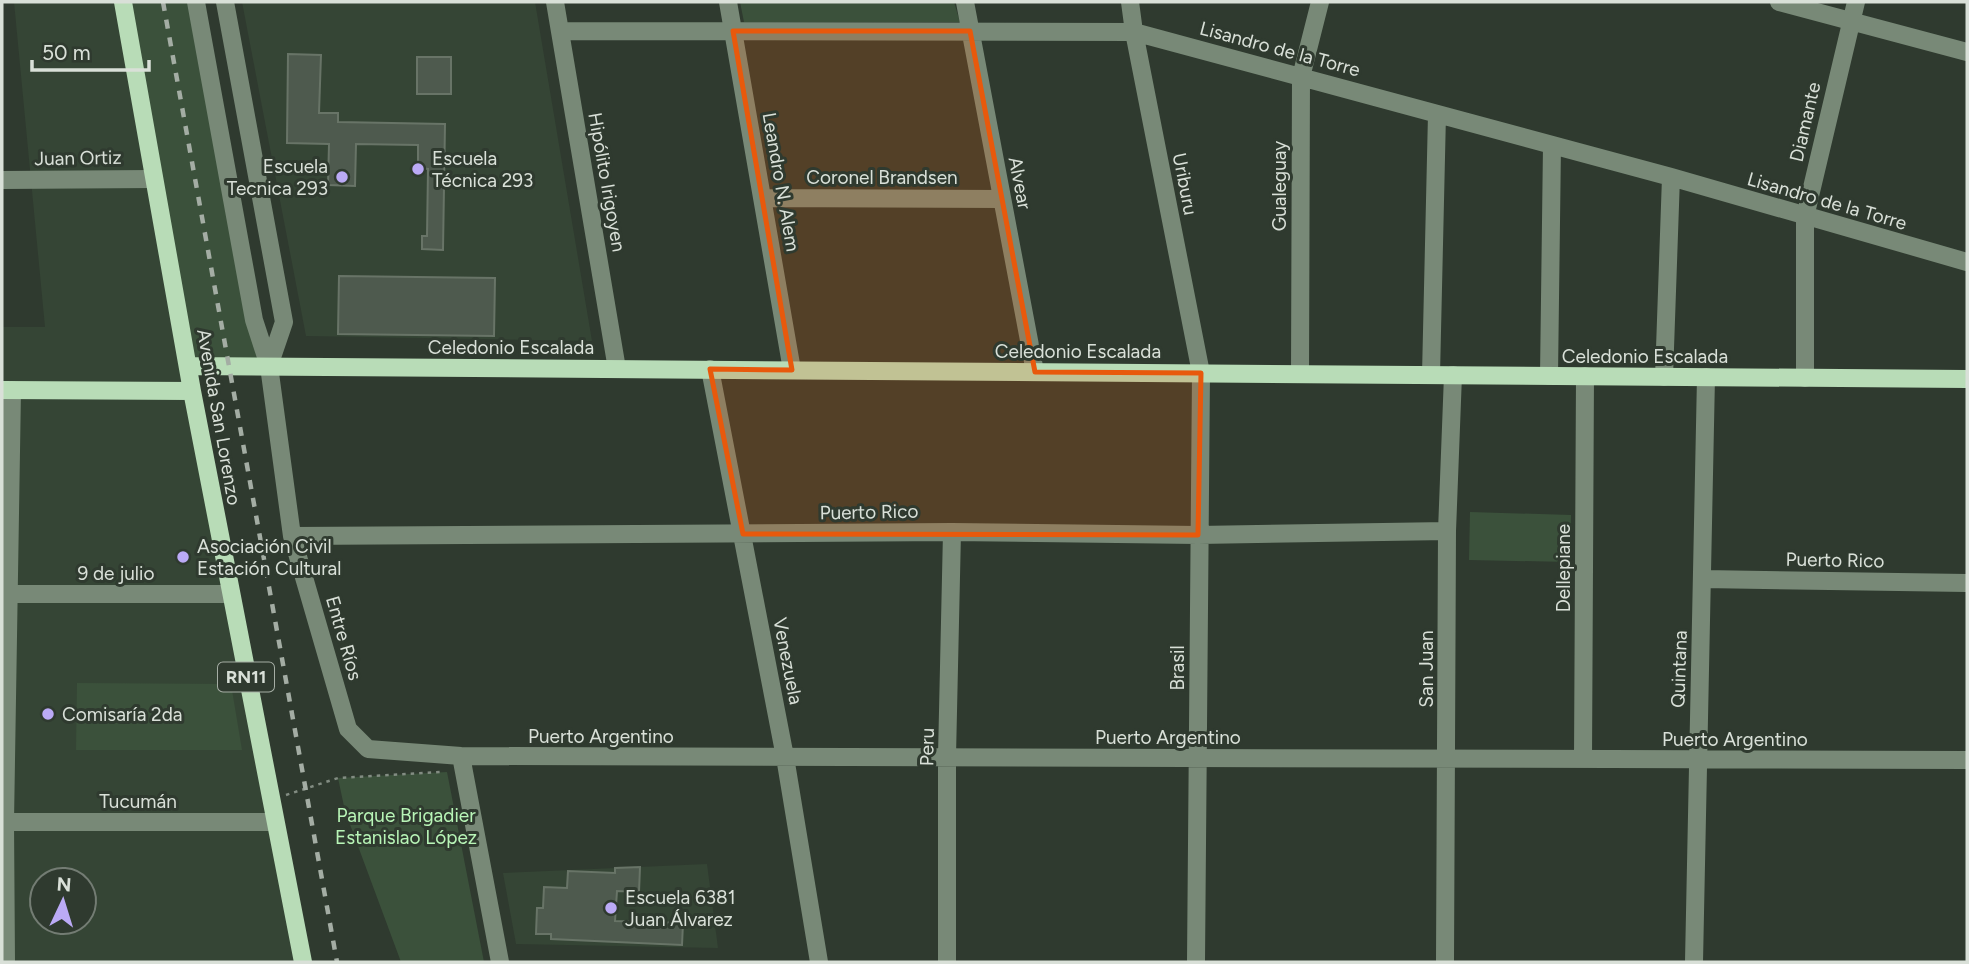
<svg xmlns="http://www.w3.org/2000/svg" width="1969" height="964" font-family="Figtree,sans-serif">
  <rect width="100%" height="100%" fill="#2f3a2f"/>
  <path fill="#354535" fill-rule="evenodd" d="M14,2H123L301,962H2V327H45ZM42,880H84V922H42Z
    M242,2H535L592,341L306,336Z
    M707,864L718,948L516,944L503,873Z"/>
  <path fill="#3b513b" d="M123,2H196L269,366H188Z
    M740,2H954L960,22H744Z
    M1470,512L1571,515L1570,562L1469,560Z
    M77,683L231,684L242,750H76Z
    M447,772L484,962H401L345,811L338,778Z"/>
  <path fill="#4e5a4e" stroke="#687467" stroke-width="2" d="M288,54L321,55L319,113H338V122L445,124L443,250L422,249V236H427L428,169L418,168V145L356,144L355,186L328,185L329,144L287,143Z
    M417,57H451V94H417Z
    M339,276L495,278L494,336L338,334Z
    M640,867L639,892L617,891L615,921L683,923L682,945L551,939V934H536L537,908H543L544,887L567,888L568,871L615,873V868Z"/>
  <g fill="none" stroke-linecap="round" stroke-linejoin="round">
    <path stroke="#828c82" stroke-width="2.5" stroke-dasharray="3.5 5" stroke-linecap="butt" d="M286,795L338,778L441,772"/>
    <path stroke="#788977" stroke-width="18" d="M196,2L254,320L269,366L292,536L348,729L368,749L461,756L1967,760
      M225,2L284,322L269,366
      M555,2L617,369
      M728,2L792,370
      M965,2L1035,372
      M1130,2L1134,32L1201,373L1196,962
      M1779,2L1967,52
      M560,31L1134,32L1671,177L1967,262
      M2,180L154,179
      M763,198L1002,199
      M710,369L785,757L819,962
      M1300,374L1301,77L1320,2
      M1431,375L1437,114
      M1549,376L1552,145
      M1664,377L1671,177
      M1805,378V217L1856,2
      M292,536L952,532L1198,535L1447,531
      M1703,579L1967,583
      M2,594H230
      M461,756L500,962
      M1583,759L1585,376
      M2,822H274
      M6,962L5,822L12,390
      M947,962V756L952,532
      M1445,962L1447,531L1453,375
      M1694,962L1706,377"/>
    <path stroke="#b8dcb7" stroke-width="18" d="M123,2L192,391L303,962
      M188,366L1967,379
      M2,390L192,391"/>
    <path stroke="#a4ada4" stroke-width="4.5" stroke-dasharray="9 9" stroke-linecap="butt" d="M163,2L337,962"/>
  </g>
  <path fill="#e8590c" fill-opacity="0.2" stroke="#e8590c" stroke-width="5" stroke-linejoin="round" d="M733,31H970L1035,372L1201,373L1198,535L743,534L710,369L792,370Z"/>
  <g fill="#bbaaf6" stroke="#2f3a2f" stroke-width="2.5">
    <circle cx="418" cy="169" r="7"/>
    <circle cx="342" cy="177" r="7"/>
    <circle cx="183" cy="557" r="7"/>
    <circle cx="48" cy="714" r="7"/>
    <circle cx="611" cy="908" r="7"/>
  </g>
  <g text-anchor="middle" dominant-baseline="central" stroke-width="6" stroke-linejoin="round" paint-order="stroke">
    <rect fill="#2f3a2f" stroke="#a6aea5" stroke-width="2" x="218" y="662.5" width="56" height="29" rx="5"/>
    <g font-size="18" font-weight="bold" fill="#d9e0d8">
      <text x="246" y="677">RN11</text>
    </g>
    <g font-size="19" fill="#d9e0d8" stroke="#2f3a2f">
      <text transform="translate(1280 49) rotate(15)">Lisandro de la Torre</text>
      <text transform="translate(1805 122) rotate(-77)">Diamante</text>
      <text transform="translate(78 158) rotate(-1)">Juan Ortiz</text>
      <text x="882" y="177">Coronel Brandsen</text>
      <text transform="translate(607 182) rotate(80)">Hipólito Irigoyen</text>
      <text transform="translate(781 182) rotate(80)">Leandro N. Alem</text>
      <text transform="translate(1020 183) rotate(79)">Alvear</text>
      <text transform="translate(1185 184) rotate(79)">Uriburu</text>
      <text transform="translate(1279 186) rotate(-90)">Gualeguay</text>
      <text transform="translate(1827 201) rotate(16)">Lisandro de la Torre</text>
      <text x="511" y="347">Celedonio Escalada</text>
      <text x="1078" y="351">Celedonio Escalada</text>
      <text x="1645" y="356">Celedonio Escalada</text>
      <text transform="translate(219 417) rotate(80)">Avenida San Lorenzo</text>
      <text transform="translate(869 512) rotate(-1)">Puerto Rico</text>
      <text transform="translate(1835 560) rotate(1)">Puerto Rico</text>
      <text transform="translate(1563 568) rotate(-90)">Dellepiane</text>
      <text x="116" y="573">9 de julio</text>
      <text transform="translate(344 638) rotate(74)">Entre Ríos</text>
      <text transform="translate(788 661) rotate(79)">Venezuela</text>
      <text transform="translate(1177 668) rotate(-90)">Brasil</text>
      <text transform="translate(1426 669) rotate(-90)">San Juan</text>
      <text transform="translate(1679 669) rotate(-88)">Quintana</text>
      <text x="601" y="736">Puerto Argentino</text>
      <text x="1168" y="737">Puerto Argentino</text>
      <text x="1735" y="739">Puerto Argentino</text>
      <text transform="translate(927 747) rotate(-89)">Peru</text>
      <text x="138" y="801">Tucumán</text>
    </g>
    <g font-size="19" fill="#d9e0d8" stroke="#2f3a2f" text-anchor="start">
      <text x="432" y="158">Escuela<tspan x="432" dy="22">Técnica 293</tspan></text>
      <text x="328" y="166" text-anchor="end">Escuela<tspan x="328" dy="22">Tecnica 293</tspan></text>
      <text x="197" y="546">Asociación Civil<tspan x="197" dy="22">Estación Cultural</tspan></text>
      <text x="62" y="714">Comisaría 2da</text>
      <text x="625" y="897">Escuela 6381<tspan x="625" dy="22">Juan Álvarez</tspan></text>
    </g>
    <g font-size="19" fill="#b8f5b7" stroke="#2f3a2f">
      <text x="406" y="815">Parque Brigadier<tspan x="406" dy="22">Estanislao López</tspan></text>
    </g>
  </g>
  <rect width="1969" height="964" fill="none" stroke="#d9e0d8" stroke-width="7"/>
  <g transform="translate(63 901) rotate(4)"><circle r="33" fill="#2f3a2f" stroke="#737c73" stroke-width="2"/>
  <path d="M0-5L12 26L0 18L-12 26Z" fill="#bbaaf6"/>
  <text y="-10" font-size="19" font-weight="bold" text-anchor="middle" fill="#d9e0d8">N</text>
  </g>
  <path d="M32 60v10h117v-10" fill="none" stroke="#d9e0d8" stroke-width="3.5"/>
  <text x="42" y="60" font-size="21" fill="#d9e0d8" stroke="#2f3a2f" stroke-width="5" paint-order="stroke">50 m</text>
</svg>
